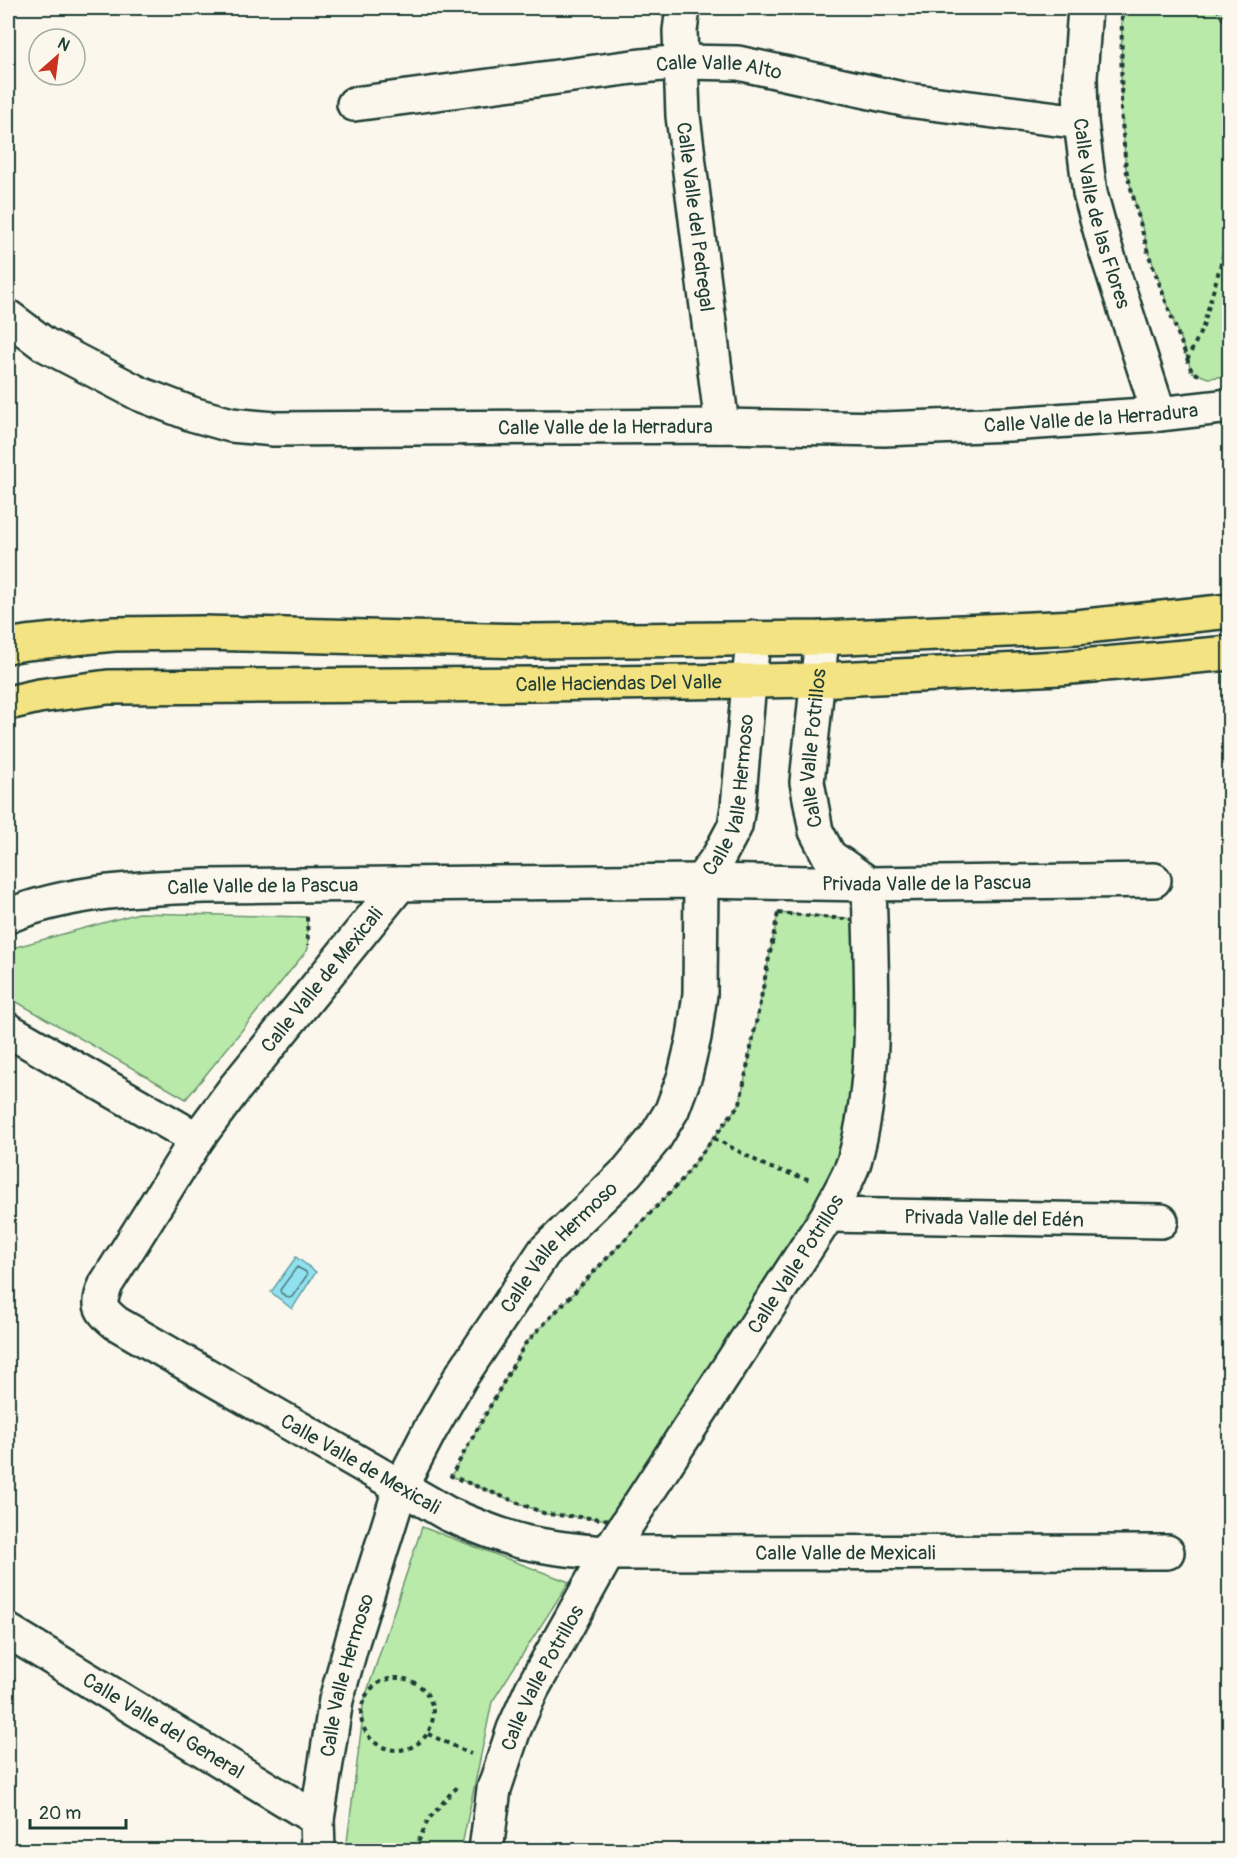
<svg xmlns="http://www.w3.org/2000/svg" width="1237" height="1858" font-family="Pangolin,sans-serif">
  <rect width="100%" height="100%" fill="#fbf7ec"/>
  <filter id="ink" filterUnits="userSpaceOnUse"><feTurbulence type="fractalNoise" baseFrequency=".0167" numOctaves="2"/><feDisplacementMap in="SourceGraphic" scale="12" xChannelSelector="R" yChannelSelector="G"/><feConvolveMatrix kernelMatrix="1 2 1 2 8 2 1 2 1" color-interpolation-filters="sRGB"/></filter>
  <g filter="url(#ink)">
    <path fill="#b9eaaa" stroke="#6c946f" stroke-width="1.5" d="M1122,8H1229V376L1208,378L1192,372L1149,253L1126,169L1121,110Z
      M139,913L307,917L308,949L186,1099L8,997V958L12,948Z
      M778,913L867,921L863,1104L827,1202L613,1520L546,1514L451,1476L525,1344L681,1181L740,1103Z
      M422,1527L569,1582L492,1702L461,1850H346L362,1723L363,1704Z"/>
    <path fill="#91e0ee" stroke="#639fa4" stroke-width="1.5" d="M296,1257L316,1272L292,1309L271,1292Z"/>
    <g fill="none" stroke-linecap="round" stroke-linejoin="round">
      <path stroke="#4d7e7e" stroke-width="1.5" d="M297,1267L306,1272L307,1275L292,1297L289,1298L281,1293L280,1290Z"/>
      <defs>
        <g id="minor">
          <path id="s1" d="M683,8L680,31L683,116L722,426"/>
          <path id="s2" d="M1085,8L1080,77L1081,122L1090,193L1104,244L1159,414"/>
          <path id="s3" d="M354,104L633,67L681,62L738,63L907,100L1081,122"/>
          <path id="s4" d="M8,317L44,344L140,394L192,414L231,425L274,429L722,426L884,429L1009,424L1159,414L1230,406"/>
          <path id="s5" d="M400,884L235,1088L197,1139L106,1284C98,1305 98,1308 116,1323L448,1514C473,1525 497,1535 524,1542C551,1548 580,1551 608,1553L1167,1552"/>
          <path id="s6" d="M8,916C69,891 140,888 206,886L701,881L869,884L1154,880"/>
          <path d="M8,1030L197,1139"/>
          <path id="s7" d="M828,1215L1161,1221"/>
          <path id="s8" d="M8,1631L317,1819"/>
          <path id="s9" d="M318,1850L317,1819L336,1700L353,1639L401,1486L430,1430L460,1378L544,1252L627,1172L655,1138L672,1110L685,1075L694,1037L700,994L701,881L719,856L735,826L738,807L753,638"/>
          <path id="s10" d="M486,1850L494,1789L514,1729L532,1689L608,1553L828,1215C836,1198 848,1180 854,1162C879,1074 871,974 869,884L829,856L816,831L807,782L822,638"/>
        </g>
        <g id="major">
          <path d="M8,646L26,643L114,634L203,633L532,641L822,638L1076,627L1230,611"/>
          <path id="s11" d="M8,703L39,696L108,687L535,684L817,680L1059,668L1230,653"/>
        </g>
      </defs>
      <use href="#minor" stroke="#1f3d34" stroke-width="38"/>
      <use href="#major" stroke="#1f3d34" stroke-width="38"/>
      <path stroke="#1f3d34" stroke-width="4" stroke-dasharray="4.5 4.5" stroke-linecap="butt" d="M1122,8L1121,110L1126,169L1148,253L1192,372L1202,376
        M1217,8L1230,31
        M1187,360L1203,327L1225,249L1230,209
        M778,913L867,921L863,1104L827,1202L613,1520L546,1514L451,1476L525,1344L681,1181L740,1103Z
        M307,917L308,945
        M8,958L13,948
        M714,1138L768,1167L811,1180
        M361 1714a36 36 0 1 1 72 0a36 36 0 1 1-72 0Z
        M428,1734L471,1754
        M417,1850L416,1847L428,1820L451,1793L460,1785"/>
      <use href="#minor" stroke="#fbf7ec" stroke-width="33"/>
      <use href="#major" stroke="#f4e382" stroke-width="33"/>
    </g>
  </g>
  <g text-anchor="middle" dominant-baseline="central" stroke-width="4.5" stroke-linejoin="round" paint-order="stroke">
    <g font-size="20" fill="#1f3d34" stroke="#fbf7ec">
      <text stroke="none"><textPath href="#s3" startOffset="368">Calle Valle Alto</textPath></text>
      <text stroke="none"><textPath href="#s2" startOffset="208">Calle Valle de las Flores</textPath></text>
      <text stroke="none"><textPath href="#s1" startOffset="210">Calle Valle del Pedregal</textPath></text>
      <text stroke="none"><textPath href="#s4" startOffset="1110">Calle Valle de la Herradura</textPath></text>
      <text stroke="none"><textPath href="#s4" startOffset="624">Calle Valle de la Herradura</textPath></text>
      <text stroke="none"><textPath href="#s11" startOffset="612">Calle Haciendas Del Valle</textPath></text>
      <text stroke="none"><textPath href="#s10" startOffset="1227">Calle Valle Potrillos</textPath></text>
      <text stroke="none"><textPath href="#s9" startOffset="1168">Calle Valle Hermoso</textPath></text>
      <text stroke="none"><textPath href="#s6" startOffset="922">Privada Valle de la Pascua</textPath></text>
      <text stroke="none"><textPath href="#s6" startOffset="258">Calle Valle de la Pascua</textPath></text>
      <text transform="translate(322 980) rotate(-51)">Calle Valle de Mexicali</text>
      <text stroke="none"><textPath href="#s7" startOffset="166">Privada Valle del Edén</textPath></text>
      <text stroke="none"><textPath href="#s9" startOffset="663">Calle Valle Hermoso</textPath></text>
      <text stroke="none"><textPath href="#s10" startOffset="669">Calle Valle Potrillos</textPath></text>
      <text stroke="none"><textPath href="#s5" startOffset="825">Calle Valle de Mexicali</textPath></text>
      <text stroke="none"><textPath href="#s5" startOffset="1329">Calle Valle de Mexicali</textPath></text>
      <text stroke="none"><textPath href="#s9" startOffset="178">Calle Valle Hermoso</textPath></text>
      <text stroke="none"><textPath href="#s10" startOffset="183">Calle Valle Potrillos</textPath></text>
      <text stroke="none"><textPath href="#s8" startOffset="182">Calle Valle del General</textPath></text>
    </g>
  </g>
  <rect width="1237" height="1858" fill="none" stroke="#fbf7ec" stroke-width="30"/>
  <rect x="15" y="15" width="1207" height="1828" fill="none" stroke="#1f3d34" stroke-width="2" filter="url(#ink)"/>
  <g transform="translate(57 57) rotate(28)"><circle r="28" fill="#fbf7ec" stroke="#a3ada2" stroke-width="1.5"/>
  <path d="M0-4.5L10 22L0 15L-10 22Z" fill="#c8321e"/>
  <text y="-9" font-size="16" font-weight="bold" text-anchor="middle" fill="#1f3d34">N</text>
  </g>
  <path d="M30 1819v9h96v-9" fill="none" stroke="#1f3d34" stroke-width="3"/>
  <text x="39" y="1819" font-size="18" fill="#1f3d34" stroke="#fbf7ec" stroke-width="4.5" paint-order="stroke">20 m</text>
</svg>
